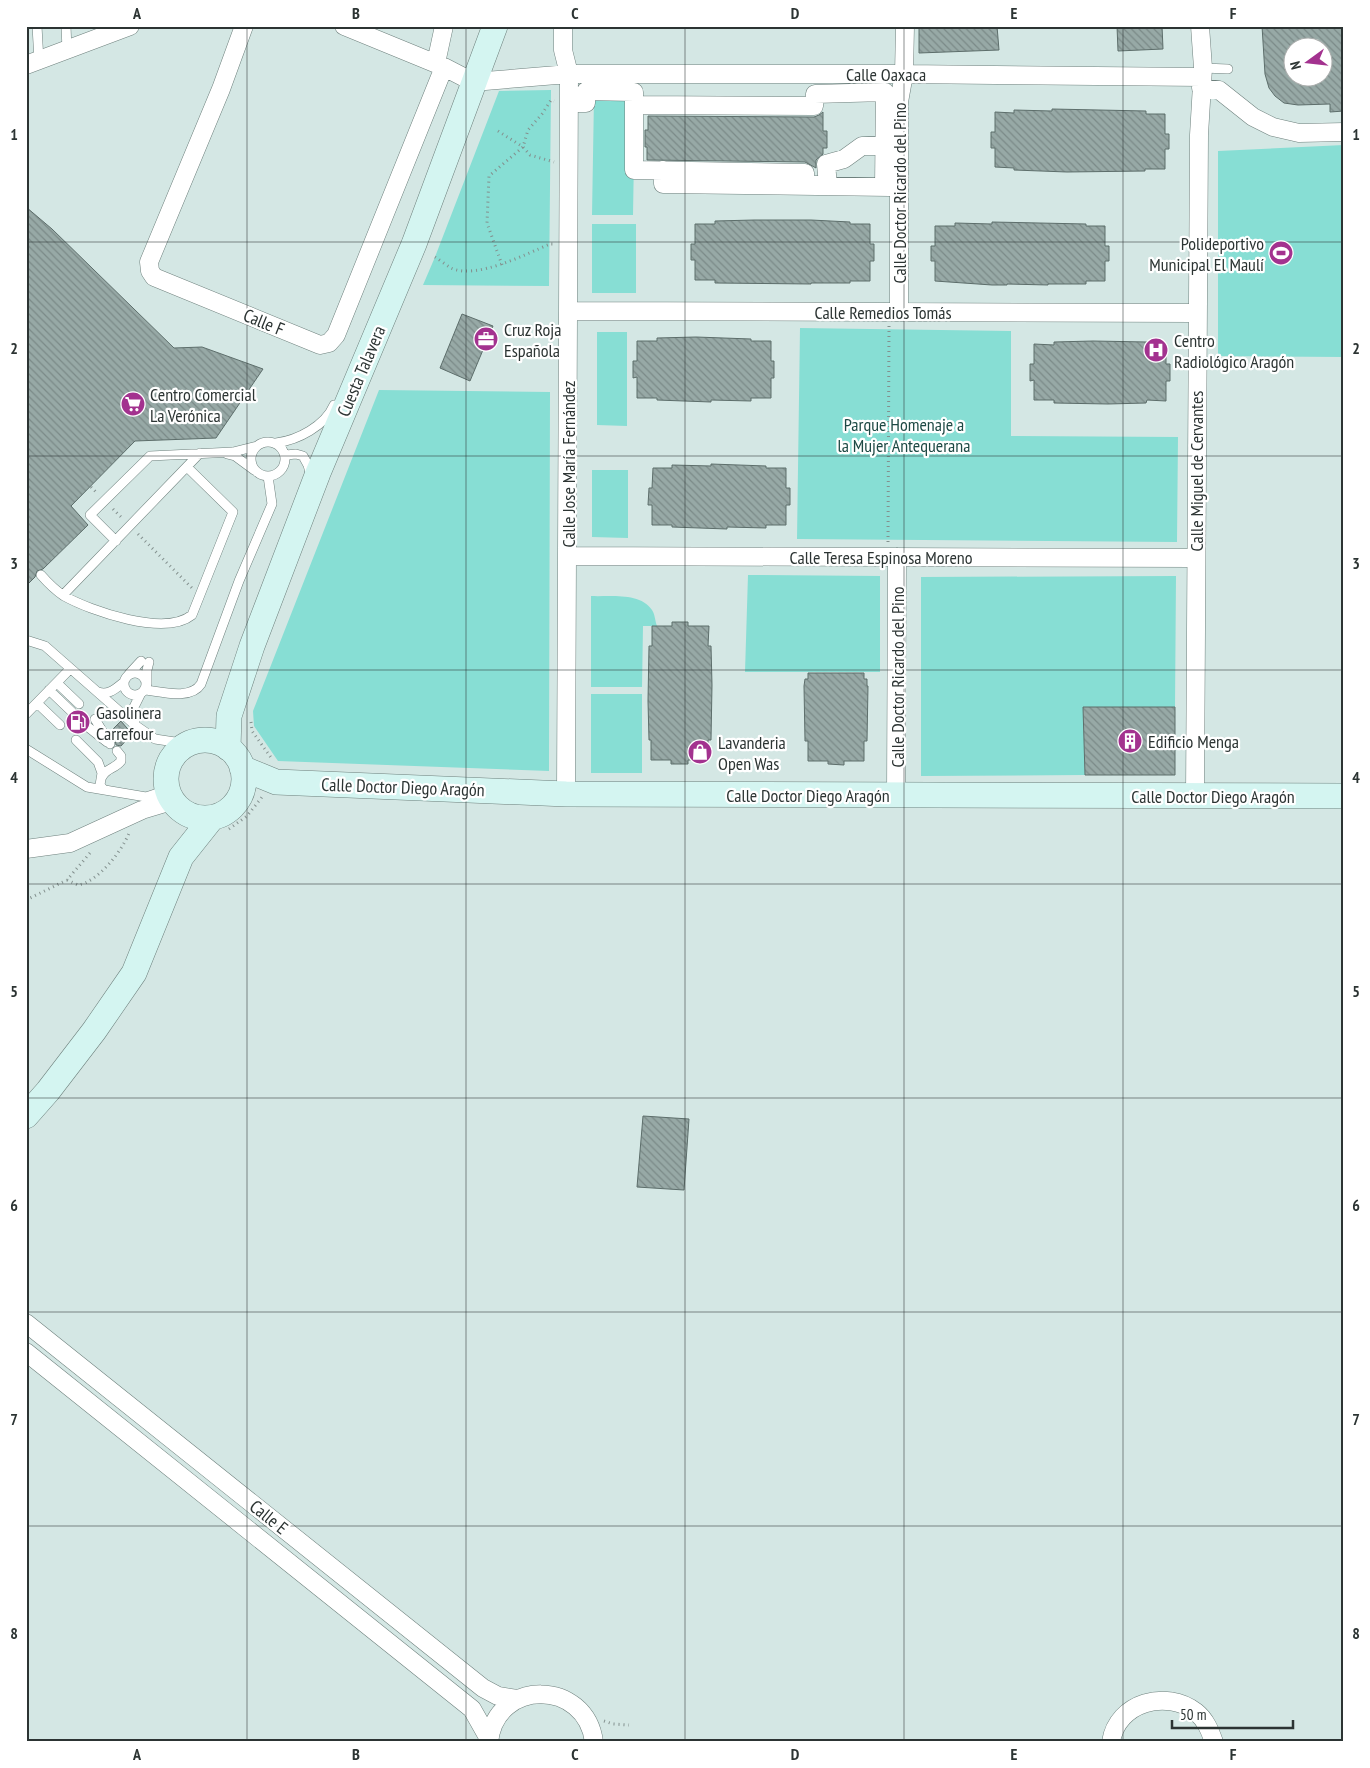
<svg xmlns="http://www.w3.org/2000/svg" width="1370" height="1768" font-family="'PT Sans Narrow',sans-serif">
  <defs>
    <pattern id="building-back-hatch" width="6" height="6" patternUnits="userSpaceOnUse" patternTransform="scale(1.25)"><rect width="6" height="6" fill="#97a9a6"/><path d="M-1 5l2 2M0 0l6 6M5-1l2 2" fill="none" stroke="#7b8a88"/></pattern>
  </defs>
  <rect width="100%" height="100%" fill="#d4e7e4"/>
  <path fill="#87ded4" d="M551,90L549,286L423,285L435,257L499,91Z
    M594,97H635L633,215H592Z
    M1344,145V357L1218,356V151Z
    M592,224H636V293H592Z
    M800,328L1011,331V436L1178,437L1177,542L797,539Z
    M597,332H627V426L597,425Z
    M379,390L550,392L549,771L278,761L254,726L253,711Z
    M592,470H628V538L592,537Z
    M748,575L880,576V672H745Z
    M1176,576L1175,707H1083L1085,775L921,776V577Z
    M591,596C609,597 640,592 652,610C655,614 655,621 657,626H643L642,687H591Z
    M591,694H642V773H591Z"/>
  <path fill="url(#building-back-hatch)" stroke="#5d6e6b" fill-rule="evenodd" d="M919,26H997L999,50L919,53Z
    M1117,26H1162L1163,49L1118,51Z
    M1262,26H1344V111L1330,112V104L1298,105L1284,103L1275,96L1269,88L1265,74ZM1292,48H1322V78H1292Z
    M1052,109L1146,111V114H1165V134H1169V149H1165V169H1145V171L1067,172L1014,170V168L995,167V148H991V132H995V112L1014,113V110L1052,111Z
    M823,112V131H827V148H823V154L816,160V168L805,162L647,160V147H645V130H648V116L814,117L819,115Z
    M26,207L52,229L174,348L202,347L263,369L216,438L135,441L71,506L88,525L43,569L37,571L35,577L26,586Z
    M754,220H811L850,222V224H870V244H874V261H870V281H850V283H811V284L715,283V280H695V260H691V244H695V224H715V221Z
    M992,222L1086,224V226H1105V246H1109V261H1105V281H1086V284H1048V285L1007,284V285H992L935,281V261H931V246H935V226H955V223L992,224Z
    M462,314L493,326L470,381L440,368Z
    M696,337L751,339V341H771V361H774V378H771V398H751V401L711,400V402L657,400V398H637V377L633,378V361H637V341H657V338Z
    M1093,341L1147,342V345H1166V364H1170V381H1166V401L1147,400L1146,403L1108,404L1054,403V400H1034V380L1030,381V364H1034V344L1054,345V342Z
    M711,464L766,466V468H786V488H790V505H786V525H766V528L727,527V529L672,527V525H652V505H648L649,488H652L653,468H672V465L711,466Z
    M672,622H688V626H709L708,646H711L712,685L711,740H708V760H688V764H671V760H651V740H649L648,701L649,646H652V626H672Z
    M808,673H864V679H867V686H868L867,741H864V761H844V765L828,764V761H808V741H805L804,686L805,679H808Z
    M1083,707H1175V775H1085Z
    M121,721L132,734L121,746L116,745L113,729Z
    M643,1116L689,1119L684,1190L637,1187Z"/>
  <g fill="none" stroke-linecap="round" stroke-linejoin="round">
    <defs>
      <path id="lane" d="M37,26L39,61
        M66,26L67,50
        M1203,68L1228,69
        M251 459a17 17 0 1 1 34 0a17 17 0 1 1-34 0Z
        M276,443C298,440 325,426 334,405
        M227,454L235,456L254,470
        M286,455L296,454L303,456L308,465L311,476
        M116,541L90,515L150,456L233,452L257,446
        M41,575C48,583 55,590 64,596C91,611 165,637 192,615L233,512L187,467
        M63,595L200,453
        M26,640L45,646L135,725L155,739L188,744
        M124 684a11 11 0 1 1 22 0a11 11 0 1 1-22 0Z
        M129,674L141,661
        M57,683L79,704
        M147,684V670L149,662
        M49,690L72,712
        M146,690C162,692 191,700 201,684L239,581L272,504L268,476
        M98,692C109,696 116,688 124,682
        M37,703L60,725
        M26,714L70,669
        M95,719L110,744
        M135,725L134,707L140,695
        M88,727L107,742
        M76,740L98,762L102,773L100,785L104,790
        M26,749L87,787L146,797L167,790
        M102,777C106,768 115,769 121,761V756L117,751"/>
      <path id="street" d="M244,26L221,89L149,262L150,271L154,277L320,345L329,343L336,335L444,67
        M344,26L444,67L473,82L569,74H904L1202,77
        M563,26V50L569,74L566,794
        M436,63L444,26
        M26,65L130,26
        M1201,88L1219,90L1253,117L1273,127L1299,133L1344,132
        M569,103H586V91L634,92V170L805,173L806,185H828L826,164L844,159L862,146L890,145
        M634,105L814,106L815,94L885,92L884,187
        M663,170V184L890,187
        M568,311L1197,313
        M899,312V102L904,74L905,26
        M567,556L1195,558
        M896,796L897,557
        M1195,796L1199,135L1203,68L1200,26
        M26,849L70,843L142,810L172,801
        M26,1323L483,1688L498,1696L517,1699
        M26,1352L472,1709L489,1739
        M489,1742C496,1678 586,1679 594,1742
        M1111,1742C1117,1702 1167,1689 1196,1712C1206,1720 1210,1731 1214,1742"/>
      <path id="secondary" d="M166 779a39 39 0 1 1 78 0a39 39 0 1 1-78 0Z
        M228,748L229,716L252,646L318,473L414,244L495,26
        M242,768L276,782L566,794L1344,796
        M26,1116L48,1091L94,1031L134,973L181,857L212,818"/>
    </defs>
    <use href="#lane" stroke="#6e807d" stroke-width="10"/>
    <use href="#street" stroke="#6e807d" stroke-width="19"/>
    <use href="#secondary" stroke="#6e807d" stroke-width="26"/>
    <path stroke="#83908e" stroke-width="3" stroke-dasharray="1 4" stroke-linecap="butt" d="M498,131L523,147L530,155L554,162
      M435,257C440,260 446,265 451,268C476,280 526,254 550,244H553
      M502,265L487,223L489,176L523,147L528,130L542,114L551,100L554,101
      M91,487L96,492
      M113,509L123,519
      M138,534L192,588
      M888,542L889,326
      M251,722L252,731L272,759
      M229,829L247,816L262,797
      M67,880L78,885C98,882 122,851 129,833
      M26,900L67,880L90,853
      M604,1721L613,1724L629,1725"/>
    <use href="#lane" stroke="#fff" stroke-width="9"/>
    <use href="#street" stroke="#fff" stroke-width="18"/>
    <use href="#secondary" stroke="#d4f5f1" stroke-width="25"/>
  </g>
  <path fill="none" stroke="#2c3433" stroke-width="1" stroke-opacity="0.55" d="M247,26V1742M466,26V1742M685,26V1742M904,26V1742M1123,26V1742M26,242H1344M26,456H1344M26,670H1344M26,884H1344M26,1098H1344M26,1312H1344M26,1526H1344"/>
  <defs>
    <symbol id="stadium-disc" viewBox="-11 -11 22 22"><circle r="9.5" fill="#a3328f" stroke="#fff"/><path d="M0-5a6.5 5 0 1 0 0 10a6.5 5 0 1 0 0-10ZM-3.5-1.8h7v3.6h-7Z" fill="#fff"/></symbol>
    <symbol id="office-disc" viewBox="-11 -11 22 22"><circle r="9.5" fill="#a3328f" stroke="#fff"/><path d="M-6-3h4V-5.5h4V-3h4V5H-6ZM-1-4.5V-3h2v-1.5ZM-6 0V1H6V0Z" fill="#fff"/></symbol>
    <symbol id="hospital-disc" viewBox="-11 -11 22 22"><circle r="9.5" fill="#a3328f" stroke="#fff"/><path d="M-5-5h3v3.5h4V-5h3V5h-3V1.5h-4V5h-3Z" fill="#fff"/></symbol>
    <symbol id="supermarket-disc" viewBox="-11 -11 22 22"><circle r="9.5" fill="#a3328f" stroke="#fff"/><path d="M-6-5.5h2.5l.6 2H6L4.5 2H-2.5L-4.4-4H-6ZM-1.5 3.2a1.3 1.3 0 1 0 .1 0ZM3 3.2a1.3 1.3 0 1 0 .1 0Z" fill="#fff"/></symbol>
    <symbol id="fuel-disc" viewBox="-11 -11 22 22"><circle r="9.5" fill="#a3328f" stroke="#fff"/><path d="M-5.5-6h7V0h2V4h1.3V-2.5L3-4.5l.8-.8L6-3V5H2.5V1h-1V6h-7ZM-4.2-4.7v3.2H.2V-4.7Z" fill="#fff"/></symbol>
    <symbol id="building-disc" viewBox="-11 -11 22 22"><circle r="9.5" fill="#a3328f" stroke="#fff"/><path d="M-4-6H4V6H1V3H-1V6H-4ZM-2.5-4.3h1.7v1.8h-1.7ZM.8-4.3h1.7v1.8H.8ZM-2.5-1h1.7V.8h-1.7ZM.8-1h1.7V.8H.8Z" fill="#fff"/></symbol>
    <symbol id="shop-disc" viewBox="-11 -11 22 22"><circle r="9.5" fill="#a3328f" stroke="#fff"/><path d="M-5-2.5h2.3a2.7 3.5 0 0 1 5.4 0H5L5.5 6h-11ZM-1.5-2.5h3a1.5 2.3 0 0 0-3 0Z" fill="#fff"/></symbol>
  </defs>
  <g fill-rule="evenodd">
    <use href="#stadium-disc" x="1267" y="239" width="28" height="28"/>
    <use href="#office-disc" x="472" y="325" width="28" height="28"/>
    <use href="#hospital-disc" x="1142" y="336" width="28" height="28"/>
    <use href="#supermarket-disc" x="119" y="390" width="28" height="28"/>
    <use href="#fuel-disc" x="64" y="708" width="28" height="28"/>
    <use href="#building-disc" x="1116" y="727" width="28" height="28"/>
    <use href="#shop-disc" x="686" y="738" width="28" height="28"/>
  </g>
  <g text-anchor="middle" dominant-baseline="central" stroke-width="4.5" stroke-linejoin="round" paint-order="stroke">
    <g font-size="18" fill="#2c3433" stroke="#fff">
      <text x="886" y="74">Calle Oaxaca</text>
      <text transform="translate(899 193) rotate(-90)">Calle Doctor Ricardo del Pino</text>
      <text x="883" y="312">Calle Remedios Tomás</text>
      <text transform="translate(264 322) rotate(22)">Calle F</text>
      <text transform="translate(361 371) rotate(-67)">Cuesta Talavera</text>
      <text transform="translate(568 464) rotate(-90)">Calle Jose María Fernández</text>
      <text transform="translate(1196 471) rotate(-90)">Calle Miguel de Cervantes</text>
      <text x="881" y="557">Calle Teresa Espinosa Moreno</text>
      <text transform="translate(897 677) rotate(-90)">Calle Doctor Ricardo del Pino</text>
      <text transform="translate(403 787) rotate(2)">Calle Doctor Diego Aragón</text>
      <text x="808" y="795">Calle Doctor Diego Aragón</text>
      <text x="1213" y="796">Calle Doctor Diego Aragón</text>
      <text transform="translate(269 1517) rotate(39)">Calle E</text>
    </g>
    <g font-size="18" fill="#2c3433" stroke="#fff" text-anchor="start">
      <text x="1264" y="243" text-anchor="end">Polideportivo<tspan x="1264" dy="21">Municipal El Maulí</tspan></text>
      <text x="504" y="329">Cruz Roja<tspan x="504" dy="21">Española</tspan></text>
      <text x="1174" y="340">Centro<tspan x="1174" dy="21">Radiológico Aragón</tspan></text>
      <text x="150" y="394">Centro Comercial<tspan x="150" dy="21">La Verónica</tspan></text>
      <text x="96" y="712">Gasolinera<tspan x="96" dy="21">Carrefour</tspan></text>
      <text x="1148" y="741">Edificio Menga</text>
      <text x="718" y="742">Lavanderia<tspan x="718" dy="21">Open Was</tspan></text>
    </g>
    <g font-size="18" fill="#1d4944" stroke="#fff">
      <text x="904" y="424">Parque Homenaje a<tspan x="904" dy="21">la Mujer Antequerana</tspan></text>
    </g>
  </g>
  <rect width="1370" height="1768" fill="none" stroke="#ffffff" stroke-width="55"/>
  <g transform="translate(1308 62) rotate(255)"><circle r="24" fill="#ffffff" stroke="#abaead"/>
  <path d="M0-4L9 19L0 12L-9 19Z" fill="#a3328f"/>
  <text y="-8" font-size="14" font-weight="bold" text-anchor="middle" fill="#2c3433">N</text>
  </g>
  <path d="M1172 1720v8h121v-8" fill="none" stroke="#2c3433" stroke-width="2.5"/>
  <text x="1180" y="1720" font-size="15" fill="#2c3433" stroke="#ffffff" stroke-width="4" paint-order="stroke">50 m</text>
  <rect x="28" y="28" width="1314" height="1712" fill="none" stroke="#2c3433" stroke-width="2"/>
  <g font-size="16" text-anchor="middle" font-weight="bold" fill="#2c3433">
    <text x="137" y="19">A</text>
    <text x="356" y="19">B</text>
    <text x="575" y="19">C</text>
    <text x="795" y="19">D</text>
    <text x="1014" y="19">E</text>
    <text x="1233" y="19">F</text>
    <text x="14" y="140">1</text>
    <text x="1356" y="140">1</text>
    <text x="14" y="354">2</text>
    <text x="1356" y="354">2</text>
    <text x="14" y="569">3</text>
    <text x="1356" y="569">3</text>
    <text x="14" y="783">4</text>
    <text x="1356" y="783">4</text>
    <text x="14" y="997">5</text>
    <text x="1356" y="997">5</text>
    <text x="14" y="1211">6</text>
    <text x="1356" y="1211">6</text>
    <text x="14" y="1425">7</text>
    <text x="1356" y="1425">7</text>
    <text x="14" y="1639">8</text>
    <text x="1356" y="1639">8</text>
    <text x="137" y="1760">A</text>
    <text x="356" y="1760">B</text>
    <text x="575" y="1760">C</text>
    <text x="795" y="1760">D</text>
    <text x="1014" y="1760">E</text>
    <text x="1233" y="1760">F</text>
  </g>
</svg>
